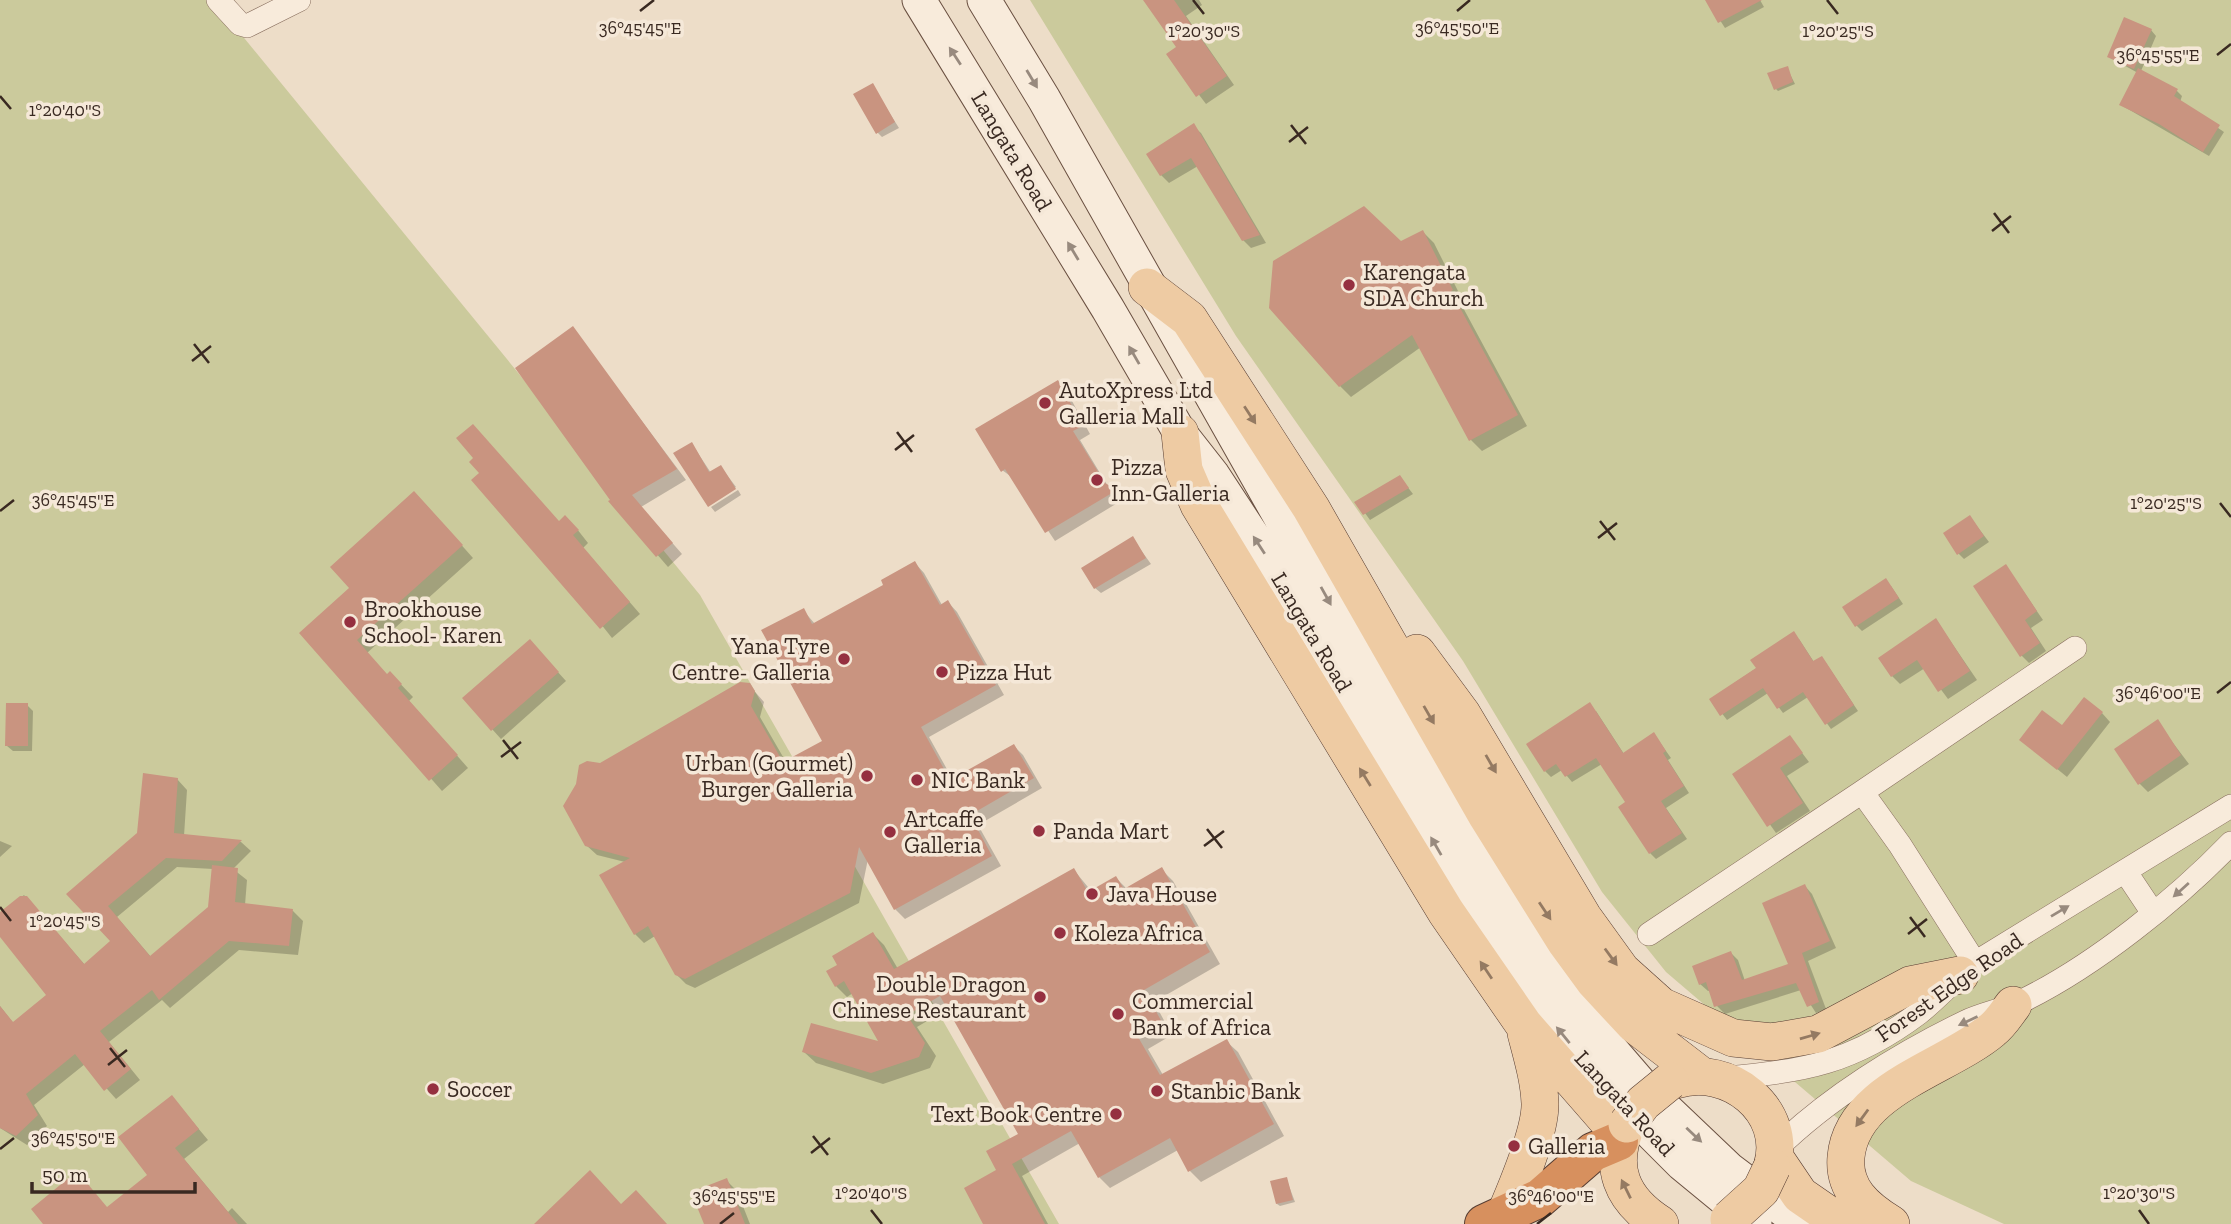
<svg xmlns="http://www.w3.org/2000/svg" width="2231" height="1224" font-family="'Zilla Slab',serif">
  <rect width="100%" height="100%" fill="#edddc8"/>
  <path fill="#cbca9c" d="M0,0H213L700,595L1059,1224H0Z
    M1030,0H2231V1224H2004L1911,1181L1666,972L1602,892L1463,661L1236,336Z"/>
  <path fill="#0003" fill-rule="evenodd" d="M1146,0H1199L1202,5L1186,16L1234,85L1206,104L1168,54L1178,47Z
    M1707,0H1760L1764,7L1725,28Z
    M2151,30L2156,36L2141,71L2177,91L2182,96L2180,102L2224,132L2209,156L2121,105L2138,73L2109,57Z
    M1787,68L1795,84L1778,91L1776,89Z
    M872,85L899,128L882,137L877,132Z
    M1193,126L1201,133L1266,243L1251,248L1243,240L1198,166L1169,183L1161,175Z
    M1423,232L1434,243L1463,301L1460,302L1527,426L1482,451L1471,440L1421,347L1351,397L1340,386L1401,243Z
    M573,329L686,480L641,507L682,554L668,567L611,501Z
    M1058,382L1066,390L1090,434L1080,440L1109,488L1124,499L1055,541L1013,478L1002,470Z
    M692,444L711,473L721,467L736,487L708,505Z
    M481,473L560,523L577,529L588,543L583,548L640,614L612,638Z
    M1400,477L1413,494L1370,520L1357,502Z
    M738,490L741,495L715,512L711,507Z
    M426,505L473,558L367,653L387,676L390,673L413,697L409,701L468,768L442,791L302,633L352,589Z
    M1970,517L1989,542L1964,559L1958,553Z
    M1133,539L1151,564L1101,593L1095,588Z
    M915,563L924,573L942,605L948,602L957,612L1004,695L929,737L953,780L1014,746L1023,755L1042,788L978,825L1001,866L905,919L895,909L868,859L859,903L695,988L686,984L676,974L655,936L644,943L635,934L625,862L597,855L586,845L601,765L749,685L764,702L760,717L786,762L824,742L803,610L815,624L886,585Z
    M2006,566L2043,620L2031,628L2046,651L2029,663L2021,655Z
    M1891,586L1903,604L1862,631L1856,625Z
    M1936,620L1977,680L1948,699L1925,668L1900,684L1892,676Z
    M1799,639L1814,662L1826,663L1858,711L1831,729L1808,697L1783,713L1768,693L1727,720L1711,699Z
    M538,650L566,681L501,739L465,699Z
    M27,705L33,711L32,751H13L7,746Z
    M1596,711L1624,754L1654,734L1671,758L1668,760L1689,793L1666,808L1687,839L1656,859L1650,853L1628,803L1602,764L1572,782L1562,770L1551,777L1545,771Z
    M2102,713L2110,722L2067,777L2028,745Z
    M2157,722L2189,764L2148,792L2139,783Z
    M1790,737L1809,762L1787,776L1810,811L1776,833L1734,774Z
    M177,779L187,790L184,836L241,842L251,851L233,869L247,880L245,905L293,911L303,921L298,955L239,950L170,1008L162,1000L109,1042L140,1080L116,1099L85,1064L34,1105L47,1126L27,1145L0,1128V1006L14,1024L49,995L0,935V914L24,895L85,965L112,942L68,895L139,833ZM177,867L213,869L210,908L151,957L117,917Z
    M0,841L12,846L0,857Z
    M1161,869L1173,881L1220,964L1154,1002L1172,1035L1148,1049L1163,1075L1226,1041L1238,1052L1284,1136L1201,1182L1189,1170L1178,1150L1110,1188L1099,1177L1080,1143L1022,1176L1048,1224H985L1021,1134L949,1008L917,1027L936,1056L930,1068L883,1084L816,1063L804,1052L882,1043L853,993L847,997L836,986L839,965L873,934L884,945L898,969L1074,870L1092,892L1116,878L1127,889Z
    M1805,886L1812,894L1836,948L1808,961L1826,1009L1816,1013L1801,990L1725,1014L1717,1006L1711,990L1708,991L1700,984L1731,953L1738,960L1745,981L1790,965Z
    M172,1097L208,1140L184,1159L228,1212L232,1208L247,1224H45L108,1209L149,1175Z
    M1286,1178L1295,1202L1280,1206L1277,1204Z
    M726,1180L737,1191L750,1224H706Z"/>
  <path fill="#c99480" d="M1143,0H1174L1227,76L1196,97L1166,54L1176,47Z
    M1705,0H1762L1718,23Z
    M2124,17L2152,29L2134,69L2107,57Z
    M1788,66L1793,82L1774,90L1767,73Z
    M2138,68L2178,89L2174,96L2220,125L2203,152L2159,124L2119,105Z
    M873,83L895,122L876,134L853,94Z
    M1194,123L1260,235L1242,241L1191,158L1160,176L1146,154Z
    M1364,206L1401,241L1423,230L1453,290L1451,291L1518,415L1469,441L1412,335L1339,387L1269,308L1273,261Z
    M573,326L677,469L632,495L673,543L656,557L608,501L610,500L515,368Z
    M1058,380L1083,426L1073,431L1105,483L1117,490L1045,533L1005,469L1001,472L975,429Z
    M473,424L559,521L565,515L579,530L573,535L630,602L600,629L471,480L479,473L469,462L473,458L456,438Z
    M692,442L709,472L721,465L736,489L708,507L673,453Z
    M1400,475L1409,488L1363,515L1354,502Z
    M414,491L463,545L357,640L387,674L390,671L402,684L398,688L458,755L429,781L299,633L349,588L330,567Z
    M1970,515L1984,536L1957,555L1943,533Z
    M1133,536L1146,558L1094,589L1081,568Z
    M915,561L940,605L948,600L996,685L921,727L950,780L1014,744L1034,778L970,815L992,856L894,910L859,847L850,893L685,979L675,975L648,926L634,935L599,875L630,858L585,846L563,806L576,784L579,765L587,761L600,763L740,682L750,683L755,691L751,706L783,762L822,741L761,630L804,608L812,624L883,585L881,580Z
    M2006,564L2037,611L2025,620L2040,643L2020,657L1973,586Z
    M1886,578L1899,598L1855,627L1842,607Z
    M1936,618L1970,671L1938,692L1917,660L1891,677L1878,658Z
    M1794,631L1813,661L1822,656L1854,705L1825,725L1803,692L1777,709L1763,688L1720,716L1709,699L1756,668L1750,660Z
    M530,639L559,672L491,731L462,698Z
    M2084,697L2103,712L2057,770L2019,740L2042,710L2062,725Z
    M1590,702L1623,753L1654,732L1666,751L1663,753L1684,786L1661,801L1682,833L1649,854L1618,807L1625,802L1596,758L1565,777L1556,764L1544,772L1526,744Z
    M6,703H28V746H5Z
    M2158,719L2181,755L2138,785L2114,749Z
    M1790,735L1803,753L1780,768L1803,803L1767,827L1732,774Z
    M143,773L178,778L174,833L242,840L222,861L166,858L108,906L150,956L208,907L212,865L238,868L235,902L293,909L289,946L229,941L159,1000L152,990L100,1031L131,1069L104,1091L75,1054L26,1094L38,1115L16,1136L0,1128V1006L13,1022L46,995L0,937V912L20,896H27L84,964L110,941L66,894L137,833Z
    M1162,867L1210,952L1144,990L1163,1024L1138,1037L1160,1075L1227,1039L1274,1124L1188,1172L1170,1138L1098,1178L1071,1131L1012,1164L1045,1224H983L964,1188L996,1170L986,1151L1018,1134L940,996L907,1015L925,1043L919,1057L871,1073L802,1052L811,1023L878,1041L844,981L835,987L826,971L837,965L832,956L873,932L894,969L1074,868L1088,892L1116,876L1124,889Z
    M1805,884L1830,941L1802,953L1819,1002L1807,1007L1796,983L1714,1007L1706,982L1699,985L1692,966L1731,951L1742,980L1788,964L1762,903Z
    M172,1095L199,1129L175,1148L238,1224H43L31,1209L77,1171L107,1207L147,1175L118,1137Z
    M590,1170L621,1204L636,1190L667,1224H534Z
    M1287,1177L1293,1200L1276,1204L1270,1181Z
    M727,1178L745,1224H704L691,1192Z"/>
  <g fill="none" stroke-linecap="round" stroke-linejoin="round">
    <defs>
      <path id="street" d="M218,0L240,24L247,26L299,0
        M1862,792L2075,648
        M2125,871L2153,913
        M1649,934L1862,792L1900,845L1975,963
        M1725,1078C1804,1072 1854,1062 1919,1013C1939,997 1955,978 1975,963L2231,806
        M1776,1149C1828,1098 1899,1054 1965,1022C1984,1013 2005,1010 2024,1000C2095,965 2176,900 2231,843"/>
      <path id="secondary" d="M919,0L1108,309L1180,433L1213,475L1266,556L1451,873L1515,970L1582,1058L1653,1135L1682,1164L1755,1224
        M984,0L1044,99L1371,678L1498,895L1543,963L1578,1011L1647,1091L1729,1169L1802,1224"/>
      <path id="primary" d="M1147,287L1189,319L1311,508L1487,816L1565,941L1595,982L1634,1024L1699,1074
        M1180,433L1184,470L1199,505L1446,912L1524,1025L1621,1136
        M1417,653L1462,714L1583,917L1622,971L1661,1006L1733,1038L1772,1042L1818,1034L1910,985L1960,975
        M1676,1080C1728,1063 1789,1110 1772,1167
        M1627,1124C1608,1167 1621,1199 1660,1224
        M1775,1158L1800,1195L1842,1224
        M1504,1217C1516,1189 1541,1132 1540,1103C1539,1079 1532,1056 1526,1033
        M1891,1224C1865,1208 1843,1189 1846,1157C1852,1089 1947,1068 1992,1030C2001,1023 2006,1014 2013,1005"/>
      <path id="highway" d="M1484,1224L1540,1198L1593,1152L1619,1141"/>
    </defs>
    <use href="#street" stroke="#886e5e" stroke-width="24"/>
    <use href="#secondary" stroke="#6a5041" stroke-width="35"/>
    <use href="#primary" stroke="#573d32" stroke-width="38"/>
    <use href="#highway" stroke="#573d32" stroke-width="40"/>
    <use href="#street" stroke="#f8ebdb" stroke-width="23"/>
    <use href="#secondary" stroke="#f8ebdb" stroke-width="33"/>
    <use href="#primary" stroke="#eecba3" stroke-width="37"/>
    <use href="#highway" stroke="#d7905e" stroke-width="38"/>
    <defs>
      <path id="primary-bridge" d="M1627,1124L1643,1103L1670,1081
        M1729,1219L1761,1190L1772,1167"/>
    </defs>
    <use href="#primary-bridge" stroke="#573d32" stroke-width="38" stroke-linecap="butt"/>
    <use href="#primary-bridge" stroke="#eecba3" stroke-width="37"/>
  </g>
  <defs><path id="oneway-solid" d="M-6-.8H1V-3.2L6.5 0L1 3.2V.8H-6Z" transform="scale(1.75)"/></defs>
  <g fill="#988a7e">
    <use href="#oneway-solid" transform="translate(955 56) rotate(-123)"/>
    <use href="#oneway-solid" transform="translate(1032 79) rotate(59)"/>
    <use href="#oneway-solid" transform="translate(1073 251) rotate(-121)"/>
    <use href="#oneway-solid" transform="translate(1134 355) rotate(-120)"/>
    <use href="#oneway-solid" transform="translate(1259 545) rotate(-123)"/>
    <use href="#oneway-solid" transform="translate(1326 596) rotate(61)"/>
    <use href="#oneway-solid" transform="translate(1436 846) rotate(-120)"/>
    <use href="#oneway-solid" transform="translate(2181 890) rotate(138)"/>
    <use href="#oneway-solid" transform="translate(2060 911) rotate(-31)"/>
    <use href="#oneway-solid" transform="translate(1968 1021) rotate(155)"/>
    <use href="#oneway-solid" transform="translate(1563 1035) rotate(-129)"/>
    <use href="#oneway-solid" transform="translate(1694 1135) rotate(43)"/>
  </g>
  <g fill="#947a62">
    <use href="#oneway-solid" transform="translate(1250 415) rotate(57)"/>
    <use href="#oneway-solid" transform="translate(1429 715) rotate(60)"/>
    <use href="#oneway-solid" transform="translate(1491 764) rotate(60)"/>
    <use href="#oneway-solid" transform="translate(1365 777) rotate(-122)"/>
    <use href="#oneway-solid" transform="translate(1545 911) rotate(56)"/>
    <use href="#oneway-solid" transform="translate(1611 957) rotate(54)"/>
    <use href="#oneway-solid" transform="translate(1486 970) rotate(-124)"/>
    <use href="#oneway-solid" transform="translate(1810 1036) rotate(-16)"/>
    <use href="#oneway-solid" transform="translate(1862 1118) rotate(126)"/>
    <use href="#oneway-solid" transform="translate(1626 1189) rotate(-116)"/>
  </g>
  <path fill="none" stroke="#392921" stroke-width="2.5" d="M1193,0L1204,14M1827,0L1838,14M640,11L654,0M1457,11L1470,0M2217,55L2231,44M0,96L11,109M1291,125L1306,144M1289,142L1308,127M1994,213L2009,233M1992,231L2011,216M194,344L209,363M192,361L211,346M897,432L912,452M895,450L914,435M2220,503L2231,517M0,511L14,500M1600,521L1615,540M1598,538L1617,523M2217,693L2231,682M503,740L518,759M501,757L521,742M1207,829L1222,848M1204,846L1224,831M0,907L11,921M1910,917L1925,937M1908,934L1927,919M110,1048L125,1067M108,1065L127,1050M813,1136L828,1155M0,1149L14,1138M811,1153L830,1138M871,1210L882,1224M2139,1210L2149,1224M720,1224L734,1213M1537,1224L1551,1213"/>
  <g fill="#953040" stroke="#f5e8d8" stroke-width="2.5">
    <circle cx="1349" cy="285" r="7"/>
    <circle cx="1045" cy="403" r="7"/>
    <circle cx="1097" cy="480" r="7"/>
    <circle cx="350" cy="622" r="7"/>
    <circle cx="844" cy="659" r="7"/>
    <circle cx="942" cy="672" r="7"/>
    <circle cx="867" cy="776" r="7"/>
    <circle cx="917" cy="780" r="7"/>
    <circle cx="1039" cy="831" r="7"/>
    <circle cx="890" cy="832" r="7"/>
    <circle cx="1092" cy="894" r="7"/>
    <circle cx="1060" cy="933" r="7"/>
    <circle cx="1040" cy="997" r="7"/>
    <circle cx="1118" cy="1014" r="7"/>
    <circle cx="433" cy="1089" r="7"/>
    <circle cx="1157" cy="1091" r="7"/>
    <circle cx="1116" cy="1114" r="7"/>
    <circle cx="1514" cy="1146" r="7"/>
  </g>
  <g text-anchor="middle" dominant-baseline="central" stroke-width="7" stroke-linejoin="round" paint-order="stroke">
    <g font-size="23" fill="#392921" stroke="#f5e8d8">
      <text transform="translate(1012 151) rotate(59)">Langata Road</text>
      <text transform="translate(1312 632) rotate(59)">Langata Road</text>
      <text transform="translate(1949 987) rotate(-35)">Forest Edge Road</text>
      <text transform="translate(1625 1103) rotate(47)">Langata Road</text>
    </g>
    <g font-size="23" fill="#392921" stroke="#f5e8d8" text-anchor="start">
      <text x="1363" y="272">Karengata<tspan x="1363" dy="26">SDA Church</tspan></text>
      <text x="1059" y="390">AutoXpress Ltd<tspan x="1059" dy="26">Galleria Mall</tspan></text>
      <text x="1111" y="467">Pizza<tspan x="1111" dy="26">Inn-Galleria</tspan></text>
      <text x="364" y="609">Brookhouse<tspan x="364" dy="26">School- Karen</tspan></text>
      <text x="830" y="646" text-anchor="end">Yana Tyre<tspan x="830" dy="26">Centre- Galleria</tspan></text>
      <text x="956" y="672">Pizza Hut</text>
      <text x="853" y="763" text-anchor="end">Urban (Gourmet)<tspan x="853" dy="26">Burger Galleria</tspan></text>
      <text x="931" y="780">NIC Bank</text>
      <text x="904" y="819">Artcaffe<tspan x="904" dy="26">Galleria</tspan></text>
      <text x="1053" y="831">Panda Mart</text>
      <text x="1106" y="894">Java House</text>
      <text x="1074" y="933">Koleza Africa</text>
      <text x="1026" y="984" text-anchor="end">Double Dragon<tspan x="1026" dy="26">Chinese Restaurant</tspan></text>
      <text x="1132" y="1001">Commercial<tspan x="1132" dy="26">Bank of Africa</tspan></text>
      <text x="447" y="1089">Soccer</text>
      <text x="1171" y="1091">Stanbic Bank</text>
      <text x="1102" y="1114" text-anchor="end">Text Book Centre</text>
      <text x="1528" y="1146">Galleria</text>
    </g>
  </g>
  <g font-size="18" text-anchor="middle" fill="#392921" stroke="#f5e8d8" stroke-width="7" stroke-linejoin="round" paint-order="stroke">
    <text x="640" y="34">36°45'45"E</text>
    <text x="1457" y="34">36°45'50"E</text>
    <text x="1204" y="37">1°20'30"S</text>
    <text x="1838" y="37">1°20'25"S</text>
    <text x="2158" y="61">36°45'55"E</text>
    <text x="65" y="116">1°20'40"S</text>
    <text x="73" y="506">36°45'45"E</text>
    <text x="2166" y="509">1°20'25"S</text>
    <text x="2158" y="699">36°46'00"E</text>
    <text x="65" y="927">1°20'45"S</text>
    <text x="73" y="1144">36°45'50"E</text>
    <text x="871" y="1199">1°20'40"S</text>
    <text x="2139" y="1199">1°20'30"S</text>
    <text x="734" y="1202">36°45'55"E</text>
    <text x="1551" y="1202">36°46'00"E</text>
  </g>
  <path d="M32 1182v10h163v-10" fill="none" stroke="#392921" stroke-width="3.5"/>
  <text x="42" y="1182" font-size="21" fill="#392921" stroke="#f5e8d8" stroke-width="5" paint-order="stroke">50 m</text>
</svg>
